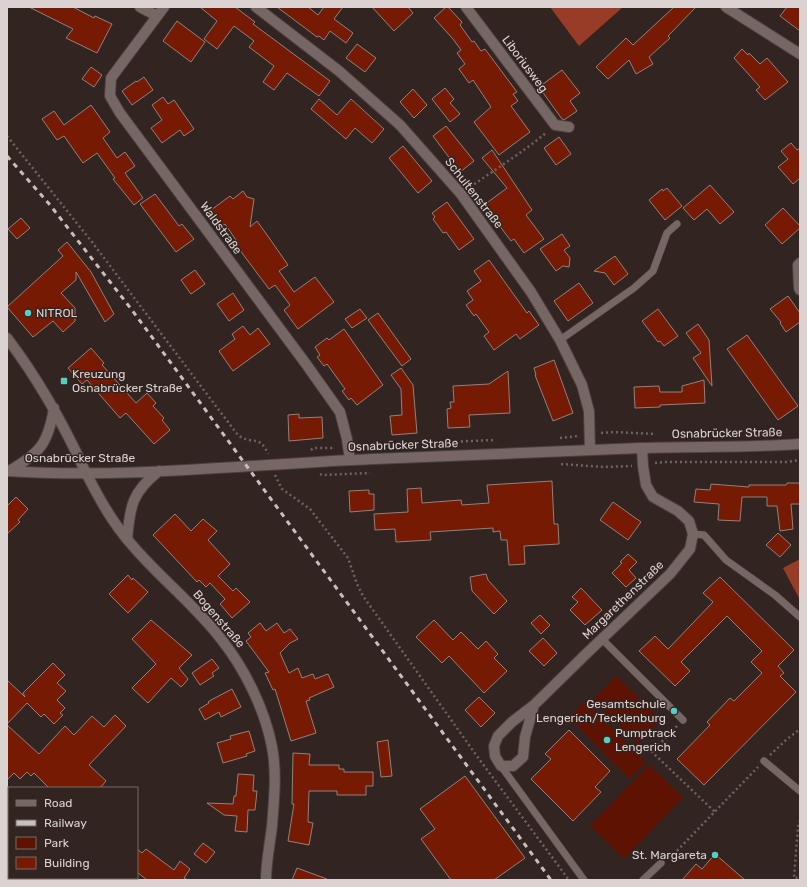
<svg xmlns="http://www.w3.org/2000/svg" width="807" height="887" font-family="Rubik,sans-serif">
  <rect width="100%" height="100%" fill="#312421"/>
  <path fill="#5e1201" d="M616,676L661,720L638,744L593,700Z
    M585,701L646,763L629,779L569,717Z
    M649,765L683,797L624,859L590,826Z"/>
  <path fill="#993c27" d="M550,7H623L579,46Z
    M800,559V600L783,568Z"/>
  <path fill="#761a03" stroke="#91827e" d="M29,7H73L94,18L95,16L112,24L97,53L66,38L73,29Z
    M200,7H235L255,22L253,24L330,81L319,96L287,73L274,90L263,82L274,66L249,47L254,41L234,26L217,49L204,39L217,21Z
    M277,7H308L318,15L324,7H343L334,19L353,33L346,43L330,31L324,40L319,36L317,37Z
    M372,7H408L413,13L394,31Z
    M446,7H448L462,22L460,25L472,42L474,41L481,51L485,49L517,92L513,94L518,101L511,106L530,132L499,155L474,122L491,107L473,80L469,83L459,69L465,64L457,53L461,50L453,39L434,18Z
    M674,7H696L668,36L670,38L649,57L653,64L636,74L629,60L608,79L596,67L626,38L633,45Z
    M787,7H800V31L780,16Z
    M177,21L205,42L191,62L163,41Z
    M357,44L376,58L365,72L346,58Z
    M742,49L748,55L749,53L760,64L767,58L788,82L765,100L756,90L760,87L734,58Z
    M91,67L102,75L94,87L82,79Z
    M562,70L580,93L570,101L577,111L564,120L562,119L539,87Z
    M144,77L153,90L132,105L122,91L136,81L137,82Z
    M445,88L454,99L450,103L460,114L450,122L432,99Z
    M413,89L427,105L414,118L400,102Z
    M163,97L168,104L174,100L194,129L184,136L180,130L162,143L151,128L162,120L152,105Z
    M319,99L337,115L351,99L384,129L372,143L355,128L346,139L311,109Z
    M91,105L110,132L103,138L117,158L125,152L135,166L125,173L143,198L134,205L113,179L115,178L97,153L83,163L64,136L57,140L42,119L54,111L64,125Z
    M446,126L474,161L460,172L433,136Z
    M559,137L571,154L556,165L544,148Z
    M791,143L797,150L800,148V178L793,184L778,167L788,159L781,151Z
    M403,146L432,181L418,193L389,158Z
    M492,150L532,210L526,215L544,239L524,253L514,239L511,241L484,205L507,188L482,158Z
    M710,185L734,212L720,224L707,209L694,220L683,208Z
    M667,188L682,206L665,220L649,200L662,189L663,191Z
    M243,191L247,197L254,199L250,227L257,221L272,242L288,265L279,271L294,292L315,277L334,302L298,329L284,310L290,305L275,285L269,289L236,245L238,243L225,224L222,226L211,210L230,196L233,199Z
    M155,194L179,226L182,224L194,239L176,252L140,204Z
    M447,202L474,239L459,250L446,232L443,233L433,219L435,217L432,213Z
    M783,208L800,226V228L782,244L765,225Z
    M21,218L30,228L17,239L8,229Z
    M562,234L570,246L564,250L570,258L569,267L563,266L556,271L540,249Z
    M67,242L91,272L114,314L105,322L76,272V280L61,293L75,308V321L63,332L53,321L33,337L7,307L63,256L58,250Z
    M615,256L628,274L614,285L605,273L594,271Z
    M489,260L527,313L529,311L539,325L520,339L516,334L494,350L484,336L489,332L476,314L474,316L466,305L473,300L467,291L481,281L474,271Z
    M195,270L205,284L191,294L181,280Z
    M579,283L593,303L568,321L554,301Z
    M233,293L244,310L229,321L217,304Z
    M788,296L800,313V322L786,332L780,323L781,322L770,309Z
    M360,309L367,318L352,328L345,319Z
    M658,309L678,336L664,346L660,341L658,342L642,321Z
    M378,313L411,359L402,366L368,320Z
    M698,324L709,340L712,386L693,358L701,353L686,333Z
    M243,326L250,335L258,328L270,344L233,371L219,351L235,339L232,334Z
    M344,329L383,385L357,405L351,398L349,400L342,391L345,389L327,364L324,366L317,357L320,355L315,347L327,338L329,340Z
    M747,335L798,406L778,420L727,349Z
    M91,348L104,363L102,365L103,366L136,403L147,393L156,403L153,406L164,418L162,420L170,430L154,444L126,413L120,418L87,380L82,384L68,368Z
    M554,360L573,413L553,421L535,375H536L534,368Z
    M401,368L413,385L417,433L392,435L390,416L402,415L401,389L391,375Z
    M508,371L510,413L469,415L470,427L448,428L447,409L451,408L450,402H454L453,386L489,384Z
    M704,380L705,403L660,405V407L635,408L634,387L659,386L660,392H682V386Z
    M299,414V418L322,417L323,438L289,441L288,415Z
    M552,481L554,524H558L559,544L524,546L525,564L509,565L507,540H501L500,531L493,532V528L430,532L431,540L396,542L395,529L375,530L374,514L408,512L407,489L421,488L422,503L461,500L462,505L489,503L487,485Z
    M787,483H800V504H791L793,529L780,531L777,506H767V497H742L740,521L718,520L719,504L694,502L696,489L710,490L711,484L749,487V485H786Z
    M369,490V494H374V510L350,512L349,491Z
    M16,497L28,509L18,520L20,522L7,534V506Z
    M613,502L641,522L628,540L600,520Z
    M175,514L191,531L203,519L217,531L208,540L230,564L218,576L233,591L236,588L250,602L232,618L220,604L225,599L210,583L206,587L199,580L197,582L153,535Z
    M778,533L791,545L780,557L766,545Z
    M628,554L637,562L629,570L636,578L626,587L612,573L622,563L620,562Z
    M486,574L488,580L507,601L494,614L472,591L470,577Z
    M128,575L132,580L133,578L148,592L128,613L109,594Z
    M720,577L794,650L778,666L784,673L780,676L796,692L704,785L677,759L710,725L707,722L730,698L734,701L762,673L751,662L762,651L727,616L681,662L690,671L675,686L639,651L655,636L668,649L713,602L703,593Z
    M581,588L602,610L585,625L570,610L578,602L572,597Z
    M540,615L550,625L541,634L531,623Z
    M151,620L192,655L179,668L188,679L185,683L181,687L171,678L148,703L132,688L156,664L132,639Z
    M434,620L453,640L461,632L478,649L486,641L498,654L494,658L507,671L484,693L449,656L442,663L416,637Z
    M260,623L266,631L277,623L284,633L290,629L298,639L290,643L280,653L289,673L298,668L302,678L313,674L315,679L328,674L334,687L309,698L310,700L306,701L316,733L291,741L275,689L273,690L265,673L269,672L246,641L251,637L248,633Z
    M543,638L557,653L544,666L529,651Z
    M212,659L219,668L212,673L214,676L200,685L192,673Z
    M53,663L65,675L57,683L66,691L57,700L65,708L60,713L63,715L54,724L44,714L41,717L27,703L7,724V680L25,697L23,693Z
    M232,689L241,707L221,717L219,712L205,720L199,709L209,703L208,702L211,700Z
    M479,697L495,713L481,727L465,710Z
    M115,715L126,726L89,765L106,781L100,788H49L34,773L31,776L27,772L20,779L14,773L7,780V725L39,754L65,726L74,735L92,716L104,727Z
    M569,730L610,771L595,787L601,792L573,821L531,779L551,759L545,754Z
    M249,731L255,751L246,754L247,756L223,763L217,743L231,739L230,736Z
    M388,740L392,776L381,777L377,742Z
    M293,753L310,754L309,765H339V769H344V772H373V786H366V795H337V791H309L308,822L313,823L309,845L288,841L294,804H292Z
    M238,774L254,775L253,791H257L255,810H248L247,832L235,831L237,816L224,815L207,803L233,804L234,796H236Z
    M465,776L525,858L494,880H451L421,839L435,829L420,809Z
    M203,843L215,852L206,863L194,854Z
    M137,849L142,853L146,849L174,870L180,861L190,869L184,878L188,880H147L137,872Z
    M715,854L745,880H682L696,864L702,869Z
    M297,868L327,879V880H292Z"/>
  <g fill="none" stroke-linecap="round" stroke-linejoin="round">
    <defs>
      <path id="service" d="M560,340L634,288L653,271L667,233L677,224
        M693,534L704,535L726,560L775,595L800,617
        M602,639L683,720
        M764,761L800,791
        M501,766L584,880
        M7,854L9,852
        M643,880L661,863"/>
      <path id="minor" d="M140,7L157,16
        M164,7L111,78L110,96L120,113L306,364L340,412L347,439L350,460
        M256,7L339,71L400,125L461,194L531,292L560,340L582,385L589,411L590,450
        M466,7L555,125L569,127
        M726,7L800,54
        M800,263L798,265L799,288L800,290
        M534,705L525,737L523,757L513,766H501L495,756L494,746L498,736L512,722L534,705L586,654L670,574L690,549L693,534L689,521L678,511L653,497L646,485L643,466L642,448
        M7,792L9,794
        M112,878L114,880"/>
      <path id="tertiary" d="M86,473C100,500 112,522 132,545C160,578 195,605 221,639C245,669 265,710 272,747C277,772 274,801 272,826C270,844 266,862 266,880"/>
      <path id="secondary" d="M7,338C39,380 64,425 86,473
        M7,471C129,479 252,464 374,459C463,455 552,451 641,448C694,446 747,448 800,444
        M9,471C40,453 48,444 54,408
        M127,539C130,506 132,492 159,471"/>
    </defs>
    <use href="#service" stroke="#4b413e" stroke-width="8"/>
    <use href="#minor" stroke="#4b413e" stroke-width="12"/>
    <use href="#tertiary" stroke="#4b413e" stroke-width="12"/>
    <use href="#secondary" stroke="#4b413e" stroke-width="12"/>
    <path stroke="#6f6461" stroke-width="2.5" stroke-dasharray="2 3" stroke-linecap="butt" d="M7,136L92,242L234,430C236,432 238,436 241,437C253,444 260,435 268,454
      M470,187C496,169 523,152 547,132
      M601,433L613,432L656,434
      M560,438L578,436
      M446,442L495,440
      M311,450L313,448H335
      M655,463L664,462H786L800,460
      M561,464L604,467L632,466
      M320,474L322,475L370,473
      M275,475L282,489L310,509L348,558L357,584L363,596L479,759L569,880
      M677,726L652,752L715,812
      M770,755L786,740L800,729
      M800,820L798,827L794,878H800
      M670,858L758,767"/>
    <use href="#service" stroke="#766764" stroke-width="7"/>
    <use href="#minor" stroke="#766764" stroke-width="10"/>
    <use href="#tertiary" stroke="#766764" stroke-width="10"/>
    <use href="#secondary" stroke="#766764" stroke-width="10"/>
    <path stroke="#c8c0be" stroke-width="3" stroke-dasharray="5 5" stroke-linecap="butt" d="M7,156L50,205L132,310L551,880"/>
  </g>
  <g fill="#58cebf" stroke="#312421" stroke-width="1.5">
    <circle cx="28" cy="313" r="4"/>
    <rect x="60" y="377" width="8" height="8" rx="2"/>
    <circle cx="674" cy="711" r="4"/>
    <circle cx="607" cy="740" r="4"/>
    <circle cx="715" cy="855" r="4"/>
  </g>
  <g text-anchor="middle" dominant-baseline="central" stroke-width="3" stroke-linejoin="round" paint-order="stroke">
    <g font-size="12" fill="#dbd3d1" stroke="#312421">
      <text transform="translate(525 64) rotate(53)">Liboriusweg</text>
      <text transform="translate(474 193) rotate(52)">Schultenstraße</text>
      <text transform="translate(221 228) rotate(54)">Waldstraße</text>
      <text transform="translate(727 433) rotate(-1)">Osnabrücker Straße</text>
      <text transform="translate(403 445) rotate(-2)">Osnabrücker Straße</text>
      <text x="80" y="458">Osnabrücker Straße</text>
      <text transform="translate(623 600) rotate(-44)">Margarethenstraße</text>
      <text transform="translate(219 619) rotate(49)">Bogenstraße</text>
    </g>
    <g font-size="12" fill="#dbd3d1" stroke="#312421" text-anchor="start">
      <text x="36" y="313">NITROL</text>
      <text x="72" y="374">Kreuzung<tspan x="72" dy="14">Osnabrücker Straße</tspan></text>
      <text x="666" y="704" text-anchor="end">Gesamtschule<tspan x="666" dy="14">Lengerich/Tecklenburg</tspan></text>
      <text x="615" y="733">Pumptrack<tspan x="615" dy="14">Lengerich</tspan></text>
      <text x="707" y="855" text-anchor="end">St. Margareta</text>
    </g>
  </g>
  <rect width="807" height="887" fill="none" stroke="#dbd3d1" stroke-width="16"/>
  <rect x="8" y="787" width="130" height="92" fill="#312421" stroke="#756a67"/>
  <rect x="16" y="800" width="20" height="6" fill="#766764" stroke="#756a67"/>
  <text x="44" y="807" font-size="12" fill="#dbd3d1">Road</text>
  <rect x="16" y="820" width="20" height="6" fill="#c8c0be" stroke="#756a67"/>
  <text x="44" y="827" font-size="12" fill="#dbd3d1">Railway</text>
  <rect x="16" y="837" width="20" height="12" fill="#5e1201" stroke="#756a67"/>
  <text x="44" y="847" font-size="12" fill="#dbd3d1">Park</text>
  <rect x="16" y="857" width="20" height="12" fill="#761a03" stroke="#756a67"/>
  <text x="44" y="867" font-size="12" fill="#dbd3d1">Building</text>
</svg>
